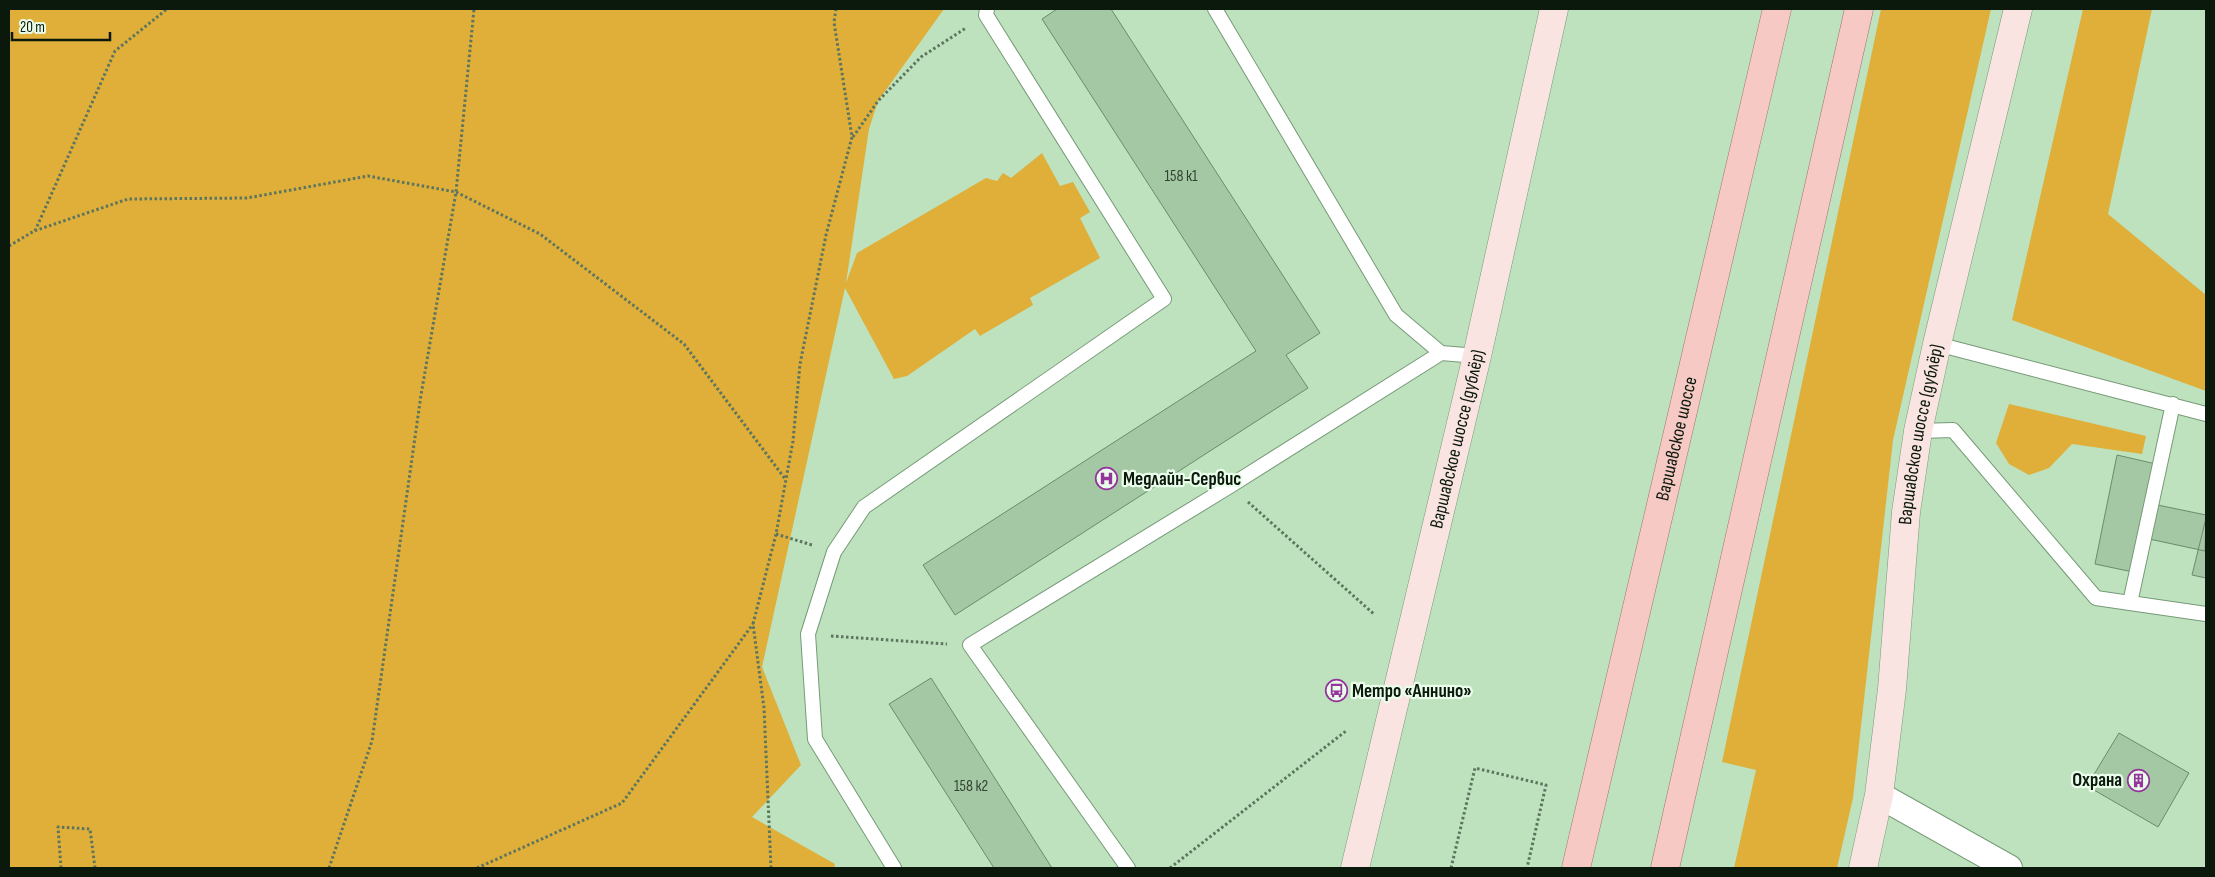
<svg xmlns="http://www.w3.org/2000/svg" width="2215" height="877" font-family="'Sofia Sans Condensed',sans-serif">
  <rect width="100%" height="100%" fill="#bde2bd"/>
  <path fill="#dfaf39" d="M9,9H944L878,101L869,129L846,283L857,253L986,178L997,181L1003,173L1011,178L1042,153L1060,186L1073,182L1090,212L1080,218L1100,258L1030,298L1033,305L980,336L975,329L907,376L894,379L845,288L762,667L801,765L752,817L835,864L834,868H9Z
    M1881,9H1991L1893,440L1853,798L1837,868H1734L1756,770L1722,762Z
    M2083,9H2152L2108,214L2206,295V391L2012,320Z
    M2009,404L2146,436L2142,454L2072,444L2049,468L2029,475L2009,464L1996,443Z"/>
  <path fill="#a4c8a4" stroke="#698c6a" d="M1057,9H1111L1320,333L1286,355L1308,388L955,615L923,565L1256,351L1042,19Z
    M2117,455L2156,464L2148,503L2206,515L2205,551L2140,537L2133,572L2095,564Z
    M2206,518V578L2192,575Z
    M931,678L1052,868H994L889,704Z
    M2119,733L2189,773L2158,827L2087,786Z"/>
  <g fill="none" stroke-linecap="round" stroke-linejoin="round">
    <defs>
      <path id="lane" d="M1937,344L2206,414
        M1441,353L1477,356
        M1918,431L1953,430L2096,598L2130,603L2173,404
        M2130,603L2206,614
        M894,868L815,739L808,634L834,552L864,507L1164,299L986,15L987,9
        M1128,868L970,645L1230,486L1441,353L1396,315L1215,9"/>
      <path id="street" d="M1879,795L2009,868"/>
      <g id="secondary">
        <path id="s1" d="M1355,868L1477,356L1554,9"/>
        <path id="s2" d="M1863,868L1879,795L1892,689L1906,512L1918,431L1937,344L2018,9"/>
      </g>
      <g id="primary">
        <path id="s3" d="M1576,868L1777,9"/>
        <path d="M1665,868L1859,9"/>
      </g>
    </defs>
    <use href="#lane" stroke="#779a78" stroke-width="16"/>
    <use href="#street" stroke="#779a78" stroke-width="28"/>
    <use href="#secondary" stroke="#779a78" stroke-width="29"/>
    <use href="#primary" stroke="#a0746b" stroke-width="29"/>
    <path stroke="#5d755e" stroke-width="3" stroke-dasharray="2.5 2.5" stroke-linecap="butt" d="M853,137L878,101L921,57L966,28
      M35,231L115,51L167,9
      M9,246L34,231L128,199L247,198L368,176L456,192L540,234L684,344L786,480
      M1248,502L1375,615
      M776,534L812,545
      M831,636L947,644
      M61,868L58,827L90,829L95,868
      M329,868L372,741L421,395L456,192L474,9
      M477,868L622,803L753,624
      M771,868L764,708L753,624L776,534L793,441L800,364L826,235L852,137L834,22L836,9
      M1170,868L1346,731
      M1451,868L1475,768L1546,785L1527,868"/>
    <use href="#lane" stroke="#fff" stroke-width="14"/>
    <use href="#street" stroke="#fff" stroke-width="26"/>
    <use href="#secondary" stroke="#fae4e2" stroke-width="28"/>
    <use href="#primary" stroke="#f6c9c5" stroke-width="28"/>
  </g>
  <defs>
    <symbol id="hospital-ring" viewBox="-11 -11 22 22"><circle r="9.5" fill="#eafdea" stroke="#95349c" stroke-width="1.5"/><path d="M-5-5h3v3.5h4V-5h3V5h-3V1.5h-4V5h-3Z" fill="#95349c"/></symbol>
    <symbol id="bus-ring" viewBox="-11 -11 22 22"><circle r="9.5" fill="#eafdea" stroke="#95349c" stroke-width="1.5"/><path d="M-5-6H5V4H4V6H2V4H-2V6H-4V4H-5ZM-3.5-4V0h7V-4ZM-3.5 1.2v1.5H-2V1.2ZM2 1.2v1.5H3.5V1.2Z" fill="#95349c"/></symbol>
    <symbol id="building-ring" viewBox="-11 -11 22 22"><circle r="9.5" fill="#eafdea" stroke="#95349c" stroke-width="1.5"/><path d="M-4-6H4V6H1V3H-1V6H-4ZM-2.5-4.3h1.7v1.8h-1.7ZM.8-4.3h1.7v1.8H.8ZM-2.5-1h1.7V.8h-1.7ZM.8-1h1.7V.8H.8Z" fill="#95349c"/></symbol>
  </defs>
  <g fill-rule="evenodd">
    <use href="#hospital-ring" x="1094" y="466" width="25" height="25"/>
    <use href="#bus-ring" x="1324" y="678" width="25" height="25"/>
    <use href="#building-ring" x="2126" y="768" width="25" height="25"/>
  </g>
  <g text-anchor="middle" dominant-baseline="central" stroke-width="4.5" stroke-linejoin="round" paint-order="stroke">
    <g font-size="16" fill="#314432">
      <text x="1181" y="176">158 к1</text>
      <text x="971" y="786">158 к2</text>
    </g>
    <g font-size="19" fill="#0b180c" stroke="#eafdea">
      <text stroke="none"><textPath href="#s2" startOffset="438">Варшавское шоссе (дублёр)</textPath></text>
      <text stroke="none"><textPath href="#s1" startOffset="441">Варшавское шоссе (дублёр)</textPath></text>
      <text stroke="none"><textPath href="#s3" startOffset="441">Варшавское шоссе</textPath></text>
    </g>
    <g font-size="19" font-weight="bold" fill="#0b180c" stroke="#eafdea" text-anchor="start">
      <text x="1123" y="479">Медлайн-Сервис</text>
      <text x="1352" y="691">Метро «Аннино»</text>
      <text x="2122" y="780" text-anchor="end">Охрана</text>
    </g>
  </g>
  <rect width="2215" height="877" fill="none" stroke="#0b180c" stroke-width="20"/>
  <path d="M12 32v8h98v-8" fill="none" stroke="#0b180c" stroke-width="2.5"/>
  <text x="20" y="32" font-size="15" fill="#0b180c" stroke="#eafdea" stroke-width="4" paint-order="stroke">20 m</text>
</svg>
